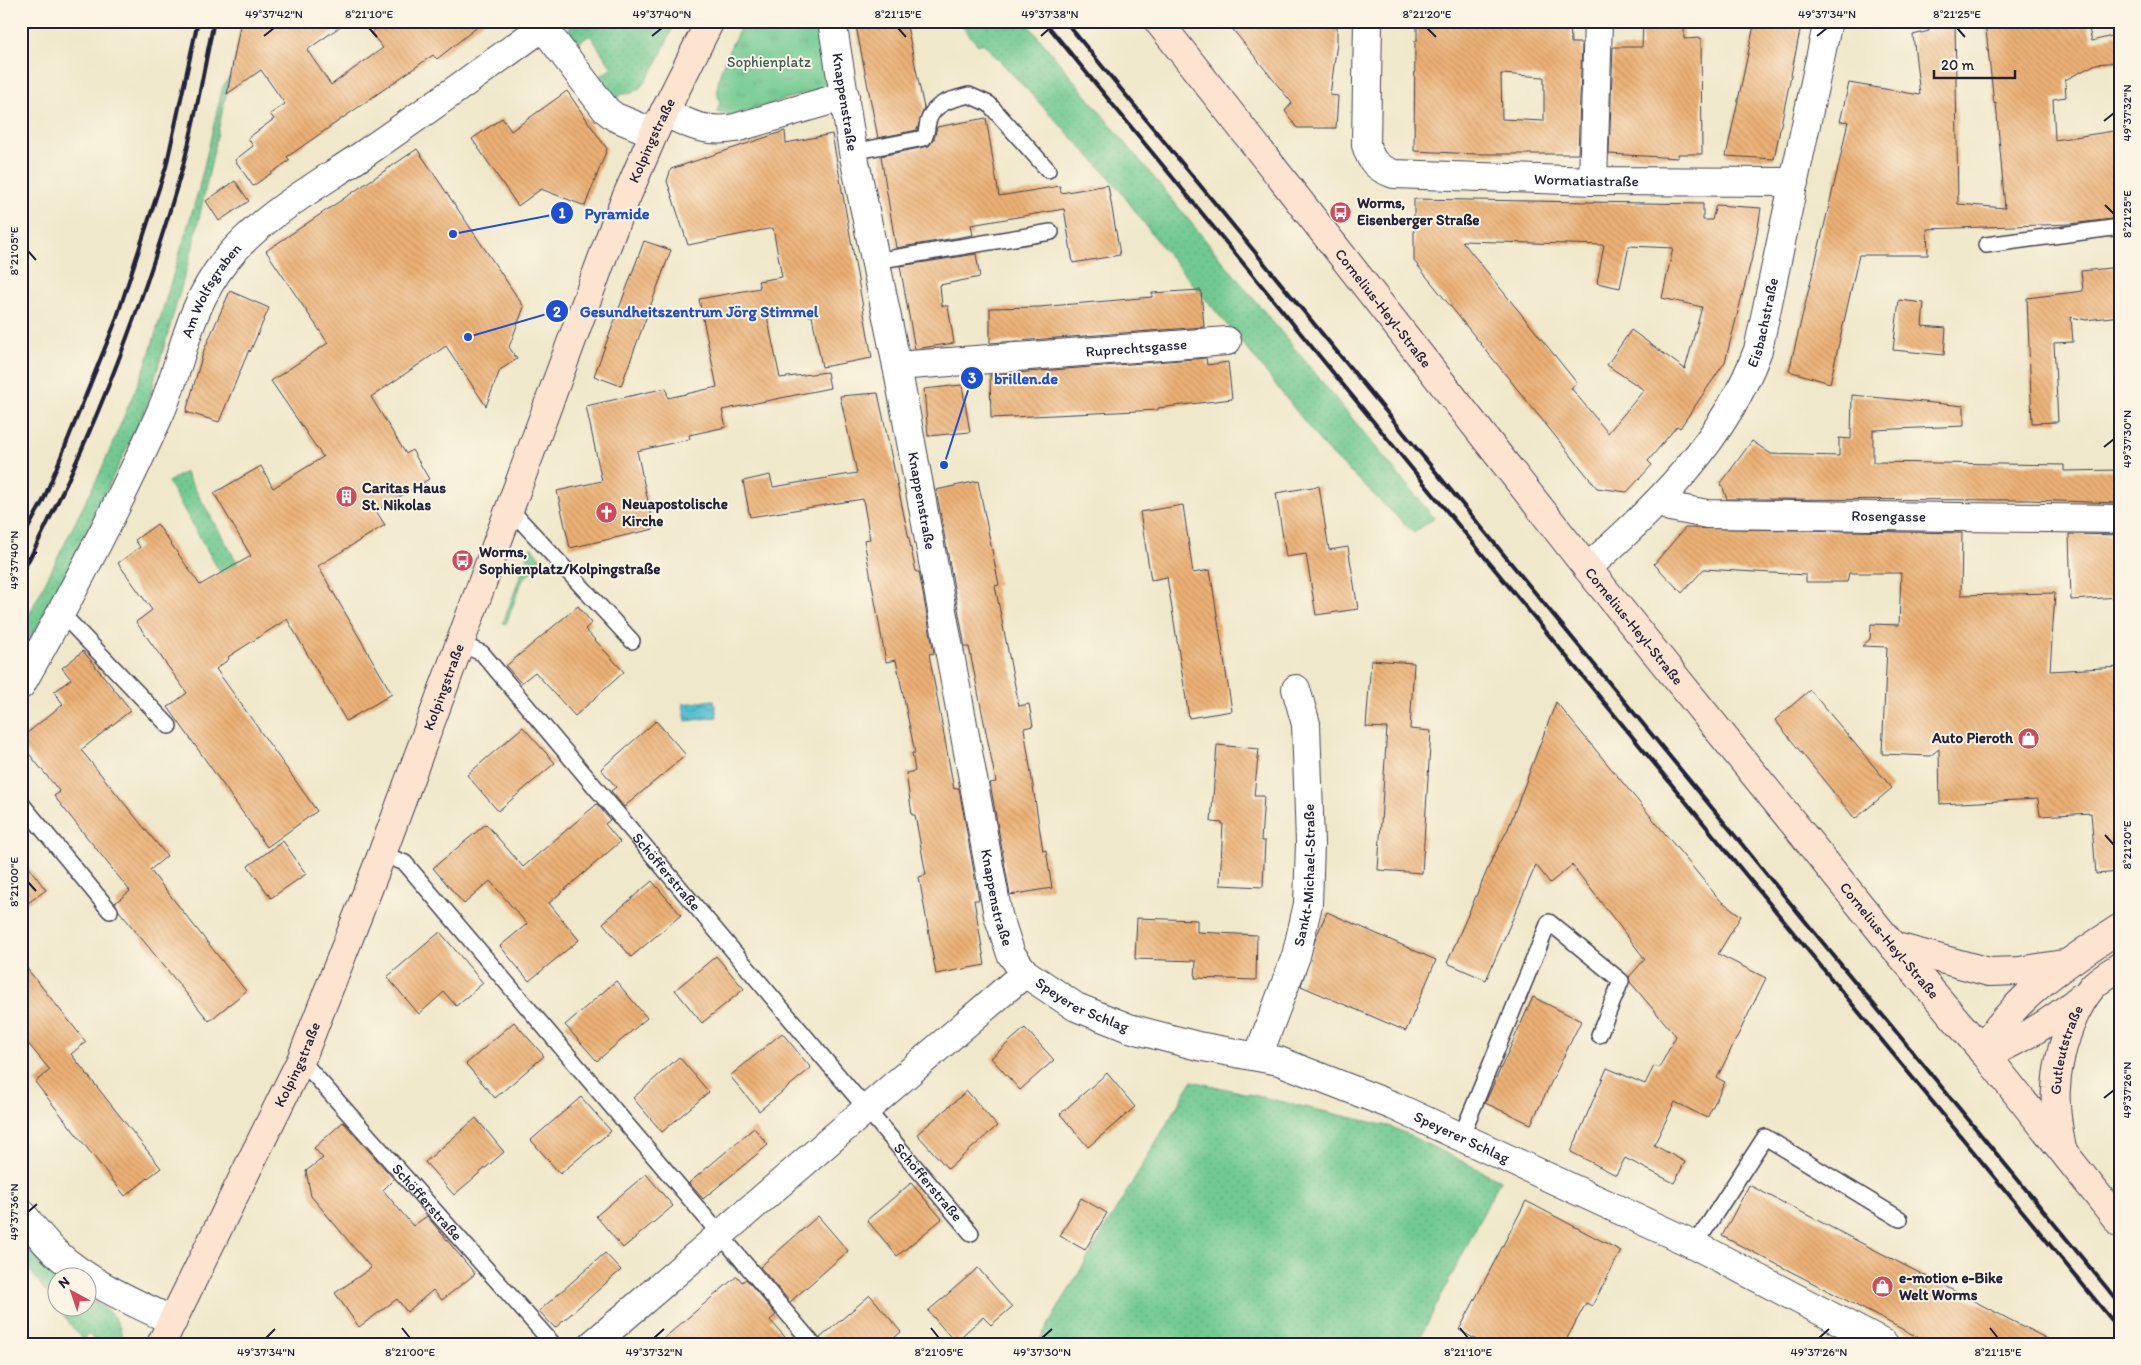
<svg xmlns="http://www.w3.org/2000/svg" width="2141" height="1365" font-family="Itim,sans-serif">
  <defs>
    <pattern id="grass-dots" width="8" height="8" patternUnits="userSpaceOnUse" patternTransform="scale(1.25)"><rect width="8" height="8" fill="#71ca91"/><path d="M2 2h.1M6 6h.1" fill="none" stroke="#62ad7e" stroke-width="1.8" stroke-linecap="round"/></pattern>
    <pattern id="park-tufts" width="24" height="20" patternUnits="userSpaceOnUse" patternTransform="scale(1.25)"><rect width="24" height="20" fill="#71ca91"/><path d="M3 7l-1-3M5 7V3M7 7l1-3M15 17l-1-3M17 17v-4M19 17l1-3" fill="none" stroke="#62ad7e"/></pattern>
    <pattern id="water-waves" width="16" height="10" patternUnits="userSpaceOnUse" patternTransform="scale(1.25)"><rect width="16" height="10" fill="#57c1d2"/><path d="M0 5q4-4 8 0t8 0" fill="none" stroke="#489cac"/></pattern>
    <pattern id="building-back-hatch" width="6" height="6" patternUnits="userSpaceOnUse" patternTransform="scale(1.25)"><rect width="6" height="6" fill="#ebb074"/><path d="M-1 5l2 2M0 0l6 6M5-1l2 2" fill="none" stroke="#c99765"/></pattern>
  </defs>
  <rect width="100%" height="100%" fill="#fcf5e5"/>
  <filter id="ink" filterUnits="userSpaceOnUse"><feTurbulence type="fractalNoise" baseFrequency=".02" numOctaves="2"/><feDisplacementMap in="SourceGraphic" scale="10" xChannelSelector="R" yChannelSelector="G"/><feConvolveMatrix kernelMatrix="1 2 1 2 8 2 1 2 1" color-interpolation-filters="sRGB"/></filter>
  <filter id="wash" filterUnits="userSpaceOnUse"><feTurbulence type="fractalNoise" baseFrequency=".0096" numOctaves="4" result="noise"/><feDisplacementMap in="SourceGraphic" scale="20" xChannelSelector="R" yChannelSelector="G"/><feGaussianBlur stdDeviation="1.12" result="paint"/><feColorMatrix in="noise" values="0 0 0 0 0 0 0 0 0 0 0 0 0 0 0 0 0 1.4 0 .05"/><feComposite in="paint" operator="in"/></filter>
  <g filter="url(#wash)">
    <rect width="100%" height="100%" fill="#efe8ca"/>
    <path fill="url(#grass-dots)" stroke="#4a7666" d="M573,21H675C669,37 650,83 636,91C631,94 626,94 621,94L615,102L596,79L612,68L590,35L573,47L568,32Z
      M957,21H1025L1434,518L1414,533L1326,449L1254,357L1162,247L1112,180L983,43L978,45Z
      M230,76L193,246L147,406L52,603L21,654V631L100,473L147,362L198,192L223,86Z
      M185,472L238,564L221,574L168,482Z
      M531,547L548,567L540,565L523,579L506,624L503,623Z
      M1192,1081L1392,1127L1500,1180L1417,1344H1037Z
      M21,1240L57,1278V1307L23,1261L21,1262Z
      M88,1298C107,1309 123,1319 122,1344H97L89,1334L82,1339L58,1308H88Z"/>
    <path fill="url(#park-tufts)" stroke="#4a7666" d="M744,21H820L828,82L822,88L730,116L717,112L720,102C710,80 734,41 744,21Z"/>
    <path fill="url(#water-waves)" stroke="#3c7286" d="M714,700L717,717L686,721L683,704Z"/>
    <g id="blocks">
      <path fill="url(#building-back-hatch)" fill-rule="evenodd" d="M241,21H348L307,50L331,85L383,48L371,33L386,21H485L437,59L433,55L287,157L290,160L253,186L235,160L253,146L248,138L274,119L270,114L285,104L261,70L227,94Z
        M855,21H906L924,108L917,130L878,138Z
        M1226,21H1337V43L1330,95L1338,96L1336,128H1297L1285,111L1292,103Z
        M1417,21H1570L1571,43H1582L1578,154H1475L1414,151L1415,41H1417ZM1501,74L1544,77V121L1502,119Z
        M1643,21H1684V39L1701,38L1702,154H1678V158L1609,154L1613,47H1642Z
        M1755,21H1802L1774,159L1726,156Z
        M1928,21H1955L1958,204L2005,208L1996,103L1994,104L1985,21H2087L2092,41L2120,34V62L2096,64L2065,80L2066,97L2053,99L2055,140L2120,130V218L2070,224L1927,229L1928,255H1859L1830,383L1789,371L1839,164L1848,121L1840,122L1849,83L1920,95L1913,35L1929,31Z
        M567,91L607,149L585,206L541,189L518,206L472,139L502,118L511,131Z
        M986,118L999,196L1060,186L1061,193L1108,185L1120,255L1073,263L1064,209L971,225L973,235L896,248L881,156L929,146L934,139L937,127Z
        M785,131L786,143L832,134L872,358L822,367L812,316H809L808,308L767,316L780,378L827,372L830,388L722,410L726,427L689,435L690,439L637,451L654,529L570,548L557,491L602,481L586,406L666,388L668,398L717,387L699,299L760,288L758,281L782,277L773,228L688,245L667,181L671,169Z
        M417,149L524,307L509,347L517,359L500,370L486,406L446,346L371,397L406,454L412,450L429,479L376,511L385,525L318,566L392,694L346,721L287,619L228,657L229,659L216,669L317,811L267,847L168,707L187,693L136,622L152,610L118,563L140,547L135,540L157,524L200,585L251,556L214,493L261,466L273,488L323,457L271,381L328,343L266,251Z
        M235,181L249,201L219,221L206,201Z
        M1414,199L1703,204V220H1712L1716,205L1761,208L1755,246L1725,362L1680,428L1677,426L1648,461L1652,465L1627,492L1597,488L1414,261ZM1462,241L1604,245L1597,283L1620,288L1629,246L1673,248L1662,298L1702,307L1685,369L1631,330L1607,365L1644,390L1608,433L1571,388L1577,383Z
        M644,241L671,250L621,386L594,376Z
        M976,254L980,277L940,285L942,306H948L954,343L915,349L900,266Z
        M2120,267V316L2086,320L2071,317L2073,342L2054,343L2058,422L2032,423L2027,298L2083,291L2081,271Z
        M1201,290L1204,327L990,343V308L1039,307L1152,297V293Z
        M230,291L269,308L250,352L249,350L219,422L186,412L204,350Z
        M1899,300L1924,303L1922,326L1946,328L1944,355L1893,350Z
        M1206,358L1207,365L1228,362L1232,399L1158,408V410L991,418L990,375Z
        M962,385L970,432L928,436L924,389Z
        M878,393L916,572H919L934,653L929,654L954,789L959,788L979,900H974L985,965L936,974L919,877L926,875L915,815H912L906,773L915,771L912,753H915L896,660L886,662L864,540L870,539L863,499L750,517L743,481L770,475L773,487L857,473L840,396Z
        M1852,395L1964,406V426L1873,430V462L2064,465V471L2120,470V503L2028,500L1727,499L1721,483L1752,441L1771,454L1839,456V438L1851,439Z
        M978,481L999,585L995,586L1019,706L1029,704L1033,726L1024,728L1043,851L1046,850L1052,888L1010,895L990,783L996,782L969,647H965L936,490Z
        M1319,486L1329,550L1348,547L1358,609L1316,615L1306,554L1286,557L1276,493Z
        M1183,505L1193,573L1210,570L1232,711L1189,718L1167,577L1151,580L1140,512Z
        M1685,528L1962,533L1961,595L2055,593L2050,671L2120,667V872L2096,874L2091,813L2040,816L2038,799L1940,804L1939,749L1930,756L1882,754L1887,647L1862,646L1870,639L1871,624L1899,625L1901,573H1849L1847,582H1806V575L1704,569L1682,593L1654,564Z
        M2069,534L2120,535V597L2071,600Z
        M578,606L592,623L585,629L624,672L575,716L535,672L521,683L506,666Z
        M83,651L131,710L81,750L167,856L150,870L246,991L209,1021L119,911L115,903L130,891L54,796L60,792L21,744V738L63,704L54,692L71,679L62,668Z
        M1371,660L1414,663L1410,729L1431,731L1422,873L1378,870L1387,728L1366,727Z
        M1810,690L1892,788L1855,819L1775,720Z
        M1556,702L1719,899L1741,916L1718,954L1766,978L1717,1078L1725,1082L1707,1118L1675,1102L1654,1145L1685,1162L1674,1183L1625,1158L1616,1175L1571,1152L1607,1068L1645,1084L1654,1066L1659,1068L1676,1036L1630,982L1629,977L1645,959L1572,865L1550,883L1536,865L1486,980L1447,963L1492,859L1508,829Z
        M656,721L686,755L624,807L611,791L616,787L601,769Z
        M523,727L555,763L498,811L467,775Z
        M1217,745L1259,749L1254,796H1264L1261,841H1265L1263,887L1220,885L1223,823L1211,822Z
        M597,804L610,820L605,824L620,842L549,903L579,940L529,981L500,946L527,924L490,881L464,904L433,868L486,824L523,867Z
        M283,841L306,874L271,898L248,866Z
        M21,857L46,890L21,908Z
        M652,881L681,915L631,957L603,923Z
        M1327,912L1436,960L1406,1031L1301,986L1316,937Z
        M1137,918L1197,920V932L1257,935L1256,980L1195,978L1196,961L1135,959Z
        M440,932L483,983L456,1006L444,992L419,1014L387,977Z
        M716,956L744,989L702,1023L675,990Z
        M21,961L86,1042L71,1054L161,1168L125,1196L35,1082L50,1070L21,1035Z
        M616,981L647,1018L597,1061L565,1025Z
        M1533,997L1581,1021L1531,1124L1485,1103Z
        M514,1022L544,1056L495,1098L466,1064Z
        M1025,1028L1054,1060L1020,1090L991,1058Z
        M782,1033L811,1068L759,1111L730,1076Z
        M679,1057L709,1092L662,1132L633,1098Z
        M1107,1073L1135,1107L1088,1147L1060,1114Z
        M967,1091L997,1126L948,1169L917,1134Z
        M581,1097L611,1131L560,1174L531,1140Z
        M476,1118L504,1152L454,1195L425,1162Z
        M343,1122L394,1179L383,1190L413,1226L427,1216L475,1274L442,1300L433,1290L407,1312L397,1299L359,1327L335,1293L371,1268L311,1196L306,1171L323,1158L314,1148Z
        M754,1128L768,1145L703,1199L689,1183Z
        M646,1174L673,1206L623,1248L596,1216Z
        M911,1183L942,1219L897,1256L867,1220Z
        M1749,1185L2057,1344H1931L1722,1236Z
        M1081,1198L1107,1213L1085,1250L1060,1236Z
        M1526,1201L1621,1251L1592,1306L1586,1303L1564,1344H1484L1459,1330Z
        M818,1216L848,1251L790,1302L760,1267Z
        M605,1253L621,1270L555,1328L539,1311Z
        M978,1268L1012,1307L991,1325L983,1317L955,1342L928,1311Z
        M737,1276L742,1282L746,1279L776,1315L770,1320L791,1344H657Z
        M870,1295L901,1332L887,1344H822L820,1338Z"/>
    </g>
  </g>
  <g filter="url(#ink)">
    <use href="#blocks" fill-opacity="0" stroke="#414050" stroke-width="1"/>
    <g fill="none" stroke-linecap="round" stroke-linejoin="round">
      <defs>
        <g id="lane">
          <path d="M853,152L924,138C928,131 926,126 929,119C935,102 954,99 969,95L989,104L1048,170"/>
          <path d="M1986,245L2120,227"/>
          <path d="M875,261L1051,232"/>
          <path d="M510,509L632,641"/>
          <path d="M61,613L169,726"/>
          <path id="s1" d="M460,644L482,653L971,1233"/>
          <path d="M21,803L110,911"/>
          <path d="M382,854L405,863L813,1344"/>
          <path id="s2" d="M301,1060L553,1344"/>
          <path d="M1461,1137L1549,922L1621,981L1599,1035"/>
          <path d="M1695,1245L1765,1137L1900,1219"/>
        </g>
        <g id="street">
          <path id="s3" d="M832,21L853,152L897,366L998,915L1011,954L1025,973L1076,1007L1129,1028L1198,1046L1279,1061L1394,1106L1695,1245L1884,1344"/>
          <path id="s4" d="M1368,21L1366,145C1371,162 1377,168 1394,174L1593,181L1794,182"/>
          <path d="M543,27L606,110L615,117L654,133"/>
          <path d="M664,112C690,125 706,133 735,128L845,96"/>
          <path d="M1593,181L1598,21"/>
          <path id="s5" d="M897,366L1227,341"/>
          <path id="s6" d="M1660,501L1670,507L1707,514L2120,519"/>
          <path id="s7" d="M1587,568C1656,508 1726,438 1758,350L1828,21"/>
          <path id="s8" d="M21,685C70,598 117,509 158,418C184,362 184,314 225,261C261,216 317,186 364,154C427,111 489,66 551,21"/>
          <path id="s9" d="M1258,1056L1296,956L1308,904L1310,843L1306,724L1296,689"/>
          <path d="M21,1212C32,1226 43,1241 56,1253C89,1283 133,1302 173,1321"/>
          <path d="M593,1344L1025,973"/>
        </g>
        <g id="secondary">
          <path id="s10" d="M1158,21L1587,568L1893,946L1986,1055L2120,1223"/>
          <path d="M1893,946L1989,972L2019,971L2063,964"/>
          <path d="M1982,1051C2015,995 2067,963 2120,928"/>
          <path d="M1986,1055C2020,1040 2051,1023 2080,998"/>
          <path id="s11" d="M2062,1150C2059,1130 2054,1109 2056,1088C2058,1055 2070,1014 2092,987C2099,979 2111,973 2120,966"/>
          <path id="s12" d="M161,1344L301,1060L382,854L616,221L654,133L710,21"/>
        </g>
      </defs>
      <use href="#lane" stroke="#414050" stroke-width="18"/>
      <use href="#street" stroke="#414050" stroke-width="30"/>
      <use href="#secondary" stroke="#414050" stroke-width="30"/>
      <use href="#lane" stroke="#fff" stroke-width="15"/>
      <use href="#street" stroke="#fff" stroke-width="28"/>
      <use href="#secondary" stroke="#fde4d1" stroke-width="28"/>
      <path stroke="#22223b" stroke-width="4" d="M1044,21L2120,1330
        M1065,21L2120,1304
        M21,541L43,501L115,323L166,167L198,21
        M21,575C89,447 141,312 181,173C195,124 203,72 214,21"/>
    </g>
  </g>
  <path fill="none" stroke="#22223b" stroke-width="2" d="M369,28L377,37M898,28L906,37M1427,28L1436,37M1957,28L1965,37M264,36L274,28M652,36L662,28M1041,36L1050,28M1817,36L1827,28M2104,121L2114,113M2105,205L2114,214M28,251L36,260M2104,447L2114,439M28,560L37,552M2105,835L2114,845M28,882L36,891M2104,1098L2114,1090M28,1212L37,1204M402,1328L410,1338M931,1328L939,1338M1460,1328L1468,1338M1990,1328L1998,1338M266,1338L275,1329M654,1338L664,1329M1042,1338L1052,1329M1819,1338L1829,1329"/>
  <defs>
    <symbol id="bus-disc" viewBox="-11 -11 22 22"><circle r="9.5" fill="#d1495b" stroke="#fcf5e5"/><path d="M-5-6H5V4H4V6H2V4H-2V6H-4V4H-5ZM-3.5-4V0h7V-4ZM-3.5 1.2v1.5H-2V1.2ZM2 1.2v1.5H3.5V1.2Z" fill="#fff"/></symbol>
    <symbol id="building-disc" viewBox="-11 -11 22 22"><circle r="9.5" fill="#d1495b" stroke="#fcf5e5"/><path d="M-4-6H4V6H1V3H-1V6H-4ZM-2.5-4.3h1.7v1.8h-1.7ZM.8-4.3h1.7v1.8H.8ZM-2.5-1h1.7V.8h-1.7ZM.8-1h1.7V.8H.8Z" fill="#fff"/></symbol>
    <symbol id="church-disc" viewBox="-11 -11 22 22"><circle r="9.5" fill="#d1495b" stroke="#fcf5e5"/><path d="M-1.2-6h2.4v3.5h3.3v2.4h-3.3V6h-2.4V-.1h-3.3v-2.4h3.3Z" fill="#fff"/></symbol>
    <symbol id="shop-disc" viewBox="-11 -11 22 22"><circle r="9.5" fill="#d1495b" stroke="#fcf5e5"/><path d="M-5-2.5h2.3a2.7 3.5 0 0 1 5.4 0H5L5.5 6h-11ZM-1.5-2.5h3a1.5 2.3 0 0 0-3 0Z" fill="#fff"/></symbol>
  </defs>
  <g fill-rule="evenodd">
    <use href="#bus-disc" x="1328" y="200" width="25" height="25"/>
    <use href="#building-disc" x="334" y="484" width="25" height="25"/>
    <use href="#church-disc" x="594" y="500" width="25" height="25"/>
    <use href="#bus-disc" x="450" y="548" width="25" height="25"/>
    <use href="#shop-disc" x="2016" y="726" width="25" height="25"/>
    <use href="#shop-disc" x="1870" y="1274" width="25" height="25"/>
  </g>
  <g text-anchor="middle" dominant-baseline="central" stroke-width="4" stroke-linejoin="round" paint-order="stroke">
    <g font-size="15" fill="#3e5d59" stroke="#fcf5e5">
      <text x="769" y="62">Sophienplatz</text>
    </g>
    <g font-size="15" fill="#22223b" stroke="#fcf5e5">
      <text stroke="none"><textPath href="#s3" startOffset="82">Knappenstraße</textPath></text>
      <text stroke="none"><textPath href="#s12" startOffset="1301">Kolpingstraße</textPath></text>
      <text stroke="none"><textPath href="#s4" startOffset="359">Wormatiastraße</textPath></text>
      <text stroke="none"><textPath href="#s8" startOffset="439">Am Wolfsgraben</textPath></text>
      <text stroke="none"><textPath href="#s10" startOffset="365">Cornelius-Heyl-Straße</textPath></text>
      <text stroke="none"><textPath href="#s7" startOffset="308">Eisbachstraße</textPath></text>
      <text stroke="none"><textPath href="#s5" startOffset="240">Ruprechtsgasse</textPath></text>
      <text stroke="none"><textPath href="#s3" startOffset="488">Knappenstraße</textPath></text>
      <text stroke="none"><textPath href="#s6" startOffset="231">Rosengasse</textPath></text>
      <text stroke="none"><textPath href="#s10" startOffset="770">Cornelius-Heyl-Straße</textPath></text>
      <text stroke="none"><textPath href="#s12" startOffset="716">Kolpingstraße</textPath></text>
      <text stroke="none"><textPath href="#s1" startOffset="310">Schöfferstraße</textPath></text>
      <text stroke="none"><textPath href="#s9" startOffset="189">Sankt-Michael-Straße</textPath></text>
      <text stroke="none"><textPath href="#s3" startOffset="892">Knappenstraße</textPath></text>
      <text stroke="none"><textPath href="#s10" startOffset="1175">Cornelius-Heyl-Straße</textPath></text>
      <text stroke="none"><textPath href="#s3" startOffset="1040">Speyerer Schlag</textPath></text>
      <text stroke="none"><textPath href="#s11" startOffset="102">Gutleutstraße</textPath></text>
      <text stroke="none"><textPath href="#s12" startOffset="311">Kolpingstraße</textPath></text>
      <text stroke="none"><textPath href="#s3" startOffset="1444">Speyerer Schlag</textPath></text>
      <text stroke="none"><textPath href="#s1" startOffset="716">Schöfferstraße</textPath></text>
      <text stroke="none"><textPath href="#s2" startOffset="190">Schöfferstraße</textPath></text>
    </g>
    <g font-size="15" font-weight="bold" fill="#22223b" stroke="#fcf5e5" text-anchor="start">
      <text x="1357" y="203">Worms,<tspan x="1357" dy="17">Eisenberger Straße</tspan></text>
      <text x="362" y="488">Caritas Haus<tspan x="362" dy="17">St. Nikolas</tspan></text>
      <text x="622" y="504">Neuapostolische<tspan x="622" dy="17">Kirche</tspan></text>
      <text x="479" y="552">Worms,<tspan x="479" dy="17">Sophienplatz/Kolpingstraße</tspan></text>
      <text x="2013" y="738" text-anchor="end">Auto Pieroth</text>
      <text x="1899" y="1278">e-motion e-Bike<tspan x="1899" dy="17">Welt Worms</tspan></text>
    </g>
  </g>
  <path fill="none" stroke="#1d4ed8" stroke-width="2" d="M453 234L562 213M468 337L557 311M944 465L972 378"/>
  <g fill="#1d4ed8" stroke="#fcf5e5" stroke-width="2">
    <circle cx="453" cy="234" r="5"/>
    <circle cx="468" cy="337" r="5"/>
    <circle cx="944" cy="465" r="5"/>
    <circle cx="562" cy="213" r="12"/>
    <circle cx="557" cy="311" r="12"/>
    <circle cx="972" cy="378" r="12"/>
  </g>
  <g font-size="15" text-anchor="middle" font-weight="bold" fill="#fff">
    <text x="562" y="218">1</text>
    <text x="557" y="317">2</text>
    <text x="972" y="383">3</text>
  </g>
  <g font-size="16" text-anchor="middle" font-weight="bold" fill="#1d4ed8" stroke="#fcf5e5" stroke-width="4" stroke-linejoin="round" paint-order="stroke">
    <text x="617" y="219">Pyramide</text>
    <text x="699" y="317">Gesundheitszentrum Jörg Stimmel</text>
    <text x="1026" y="384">brillen.de</text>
  </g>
  <rect width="2141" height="1365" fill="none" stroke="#fcf5e5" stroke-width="55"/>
  <g transform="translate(72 1292) rotate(320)"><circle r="24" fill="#fcf5e5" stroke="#a5a1a1"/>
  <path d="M0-4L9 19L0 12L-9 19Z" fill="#d1495b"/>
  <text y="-8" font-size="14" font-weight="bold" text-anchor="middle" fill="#22223b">N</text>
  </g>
  <path d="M1934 70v8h81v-8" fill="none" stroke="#22223b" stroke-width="2.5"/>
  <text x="1941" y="70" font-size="15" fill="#22223b" stroke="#fcf5e5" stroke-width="4" paint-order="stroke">20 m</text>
  <rect x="28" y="28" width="2086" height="1310" fill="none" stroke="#22223b" stroke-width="2"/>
  <g font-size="12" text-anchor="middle" fill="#22223b">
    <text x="274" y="18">49°37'42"N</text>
    <text x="369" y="18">8°21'10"E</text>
    <text x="662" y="18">49°37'40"N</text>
    <text x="898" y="18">8°21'15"E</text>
    <text x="1050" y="18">49°37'38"N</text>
    <text x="1427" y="18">8°21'20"E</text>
    <text x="1827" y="18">49°37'34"N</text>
    <text x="1957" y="18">8°21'25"E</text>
    <text transform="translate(2127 113) rotate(-90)" y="4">49°37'32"N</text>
    <text transform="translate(2127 214) rotate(-90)" y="4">8°21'25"E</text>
    <text transform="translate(14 251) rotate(-90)" y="4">8°21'05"E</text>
    <text transform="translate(2127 439) rotate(-90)" y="4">49°37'30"N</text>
    <text transform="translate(14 560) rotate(-90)" y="4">49°37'40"N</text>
    <text transform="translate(2127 845) rotate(-90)" y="4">8°21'20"E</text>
    <text transform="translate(14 882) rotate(-90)" y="4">8°21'00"E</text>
    <text transform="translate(2127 1090) rotate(-90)" y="4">49°37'26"N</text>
    <text transform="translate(14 1212) rotate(-90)" y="4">49°37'36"N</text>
    <text x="266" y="1356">49°37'34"N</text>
    <text x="410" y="1356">8°21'00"E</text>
    <text x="654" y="1356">49°37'32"N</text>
    <text x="939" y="1356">8°21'05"E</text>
    <text x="1042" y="1356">49°37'30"N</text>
    <text x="1468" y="1356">8°21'10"E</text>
    <text x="1819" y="1356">49°37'26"N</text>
    <text x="1998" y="1356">8°21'15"E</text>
  </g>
</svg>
